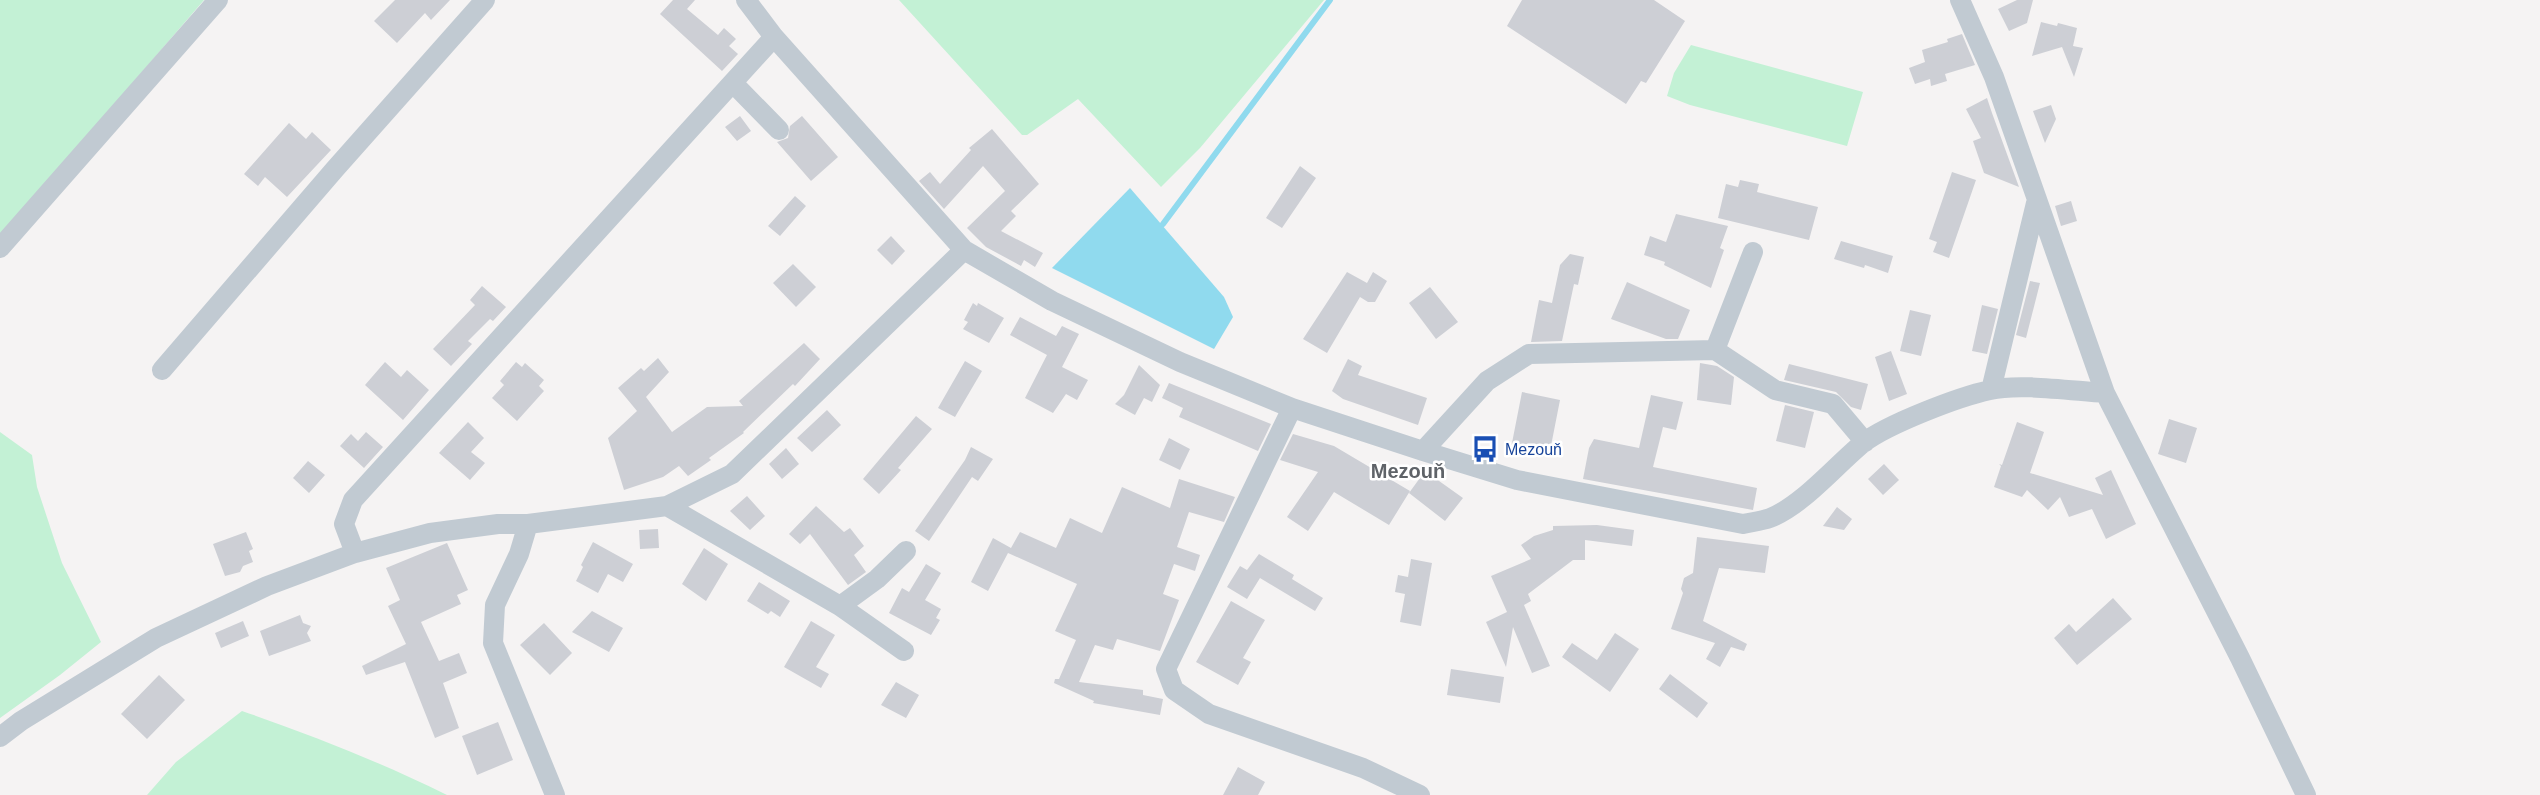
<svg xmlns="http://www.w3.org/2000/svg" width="2540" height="795" font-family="Arial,sans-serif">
  <rect width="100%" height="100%" fill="#f5f3f3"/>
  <path fill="#c3f1d5" d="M0,0H204L0,237Z
    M899,0H1324L1200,148L1161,187L1078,99L1027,135H1022Z
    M1691,45L1863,92L1847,146L1690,105L1667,96L1674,73Z
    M0,432L32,455L37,487L62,563L101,642L60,675L0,718Z
    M242,711C312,735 380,762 447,795H147L176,762Z"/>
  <path fill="#90daee" d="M1130,188L1224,297L1233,317L1214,349L1052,268Z"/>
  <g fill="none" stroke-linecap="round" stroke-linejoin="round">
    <path stroke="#90daee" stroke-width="6" d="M1163,224L1330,0"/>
  </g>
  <path fill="#cdcfd5" d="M395,0H450L431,20L425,13L397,43L374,21Z
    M673,0H695L687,9L718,35L724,28L736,39L729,46L738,54L722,71L660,14Z
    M1522,0H1654L1685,21L1646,83L1641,81L1626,104L1507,26Z
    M2017,0H2033L2027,23L2009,31L1998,9Z
    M2041,22L2057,26L2058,23L2077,28L2073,46L2083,48L2074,77L2062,47L2032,56Z
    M1962,34L1975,65L1945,74L1947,81L1931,86L1930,79L1915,84L1909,68L1925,62L1922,50L1948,42L1947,39Z
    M1987,98L1992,113L2019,187L1984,173L1973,141L1981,138L1966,109Z
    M2051,105L2056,119L2045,143L2033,111Z
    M740,116L751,131L737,141L725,127Z
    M802,116L838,157L811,181L777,142L788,138L790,126Z
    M289,123L306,139L312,132L331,150L287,197L265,177L258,186L244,174Z
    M992,129L1039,184L1011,211L1016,216L1001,231L1043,253L1035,267L1024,260L1021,266L986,247L967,228L1005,191L983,166L944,209L919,181L930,172L940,184L971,150L969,148Z
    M1300,166L1316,178L1282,228L1266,218Z
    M1952,172L1976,180L1949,258L1933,252L1937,242L1929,239Z
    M1740,180L1759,184L1757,192L1818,207L1809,240L1718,218L1726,184L1738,187Z
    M795,196L806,206L780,236L768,226Z
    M2071,201L2077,221L2061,226L2055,206Z
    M1676,214L1728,226L1720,248L1724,250L1711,288L1664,265L1665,262L1644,255L1650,236L1666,242Z
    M891,236L905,251L892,265L877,250Z
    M1841,241L1893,256L1888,273L1865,265L1864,268L1834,259Z
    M1570,254L1584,257L1578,285L1574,284L1562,341L1531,342L1539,300L1552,303L1560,265Z
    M793,264L816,287L796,307L773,283Z
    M1347,272L1367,283L1373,272L1387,281L1375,302H1368L1360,297L1327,353L1303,339Z
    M2030,281L2040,283L2026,338L2016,335Z
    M1627,282L1690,310L1678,339H1666L1611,319Z
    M482,286L506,307L493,321L490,319L468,341L472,344L451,366L433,349L475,305L470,300Z
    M1430,287L1458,322L1436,339L1409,303Z
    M973,303L977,306L978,303L1004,318L989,343L963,329L968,322L964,320Z
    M1982,305L1998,309L1987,354L1972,351Z
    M1910,310L1931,315L1921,356L1900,351Z
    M1020,317L1056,336L1062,326L1079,334L1062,367L1088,380L1077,400L1066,394L1053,413L1025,398L1047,355L1010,335Z
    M804,343L820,359L795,386L793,384L743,432L744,433L709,458L711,460L688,476L679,466L663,477L624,490L608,438L637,411L618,388L641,368L644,371L658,358L669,372L646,397L672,432L707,407L743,406L739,401Z
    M1891,351L1907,394L1889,401L1875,357Z
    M1348,359L1362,366L1358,375L1427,398L1418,425L1343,399L1332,391Z
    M965,361L982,371L955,417L938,408Z
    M385,362L401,377L407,370L429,390L403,420L365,385Z
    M516,362L522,367L525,363L544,380L539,386L544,391L517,421L492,398L504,385L500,381Z
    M1700,363L1717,366L1734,377L1731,405L1697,400Z
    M1789,364L1868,384L1861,410L1851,407L1836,392L1784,380Z
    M1139,365L1160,385L1152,402L1144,398L1135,415L1115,404L1124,395Z
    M1169,383L1271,424L1258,451L1179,417L1183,408L1162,398Z
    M1522,392L1560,400L1549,456L1511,448Z
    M1651,395L1683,402L1676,430L1663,427L1653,467L1757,488L1753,510L1583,479L1589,448L1594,439L1639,448Z
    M1785,405L1814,412L1805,448L1776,441Z
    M827,410L841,425L812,452L797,438Z
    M916,416L932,429L898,468L901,470L879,494L863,479Z
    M2169,419L2197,428L2186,463L2158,454Z
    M468,422L484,438L471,452L485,463L470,480L439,453Z
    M2017,422L2044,432L2030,473L2103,495L2095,478L2111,470L2136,524L2106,539L2092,509L2069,517L2060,497L2048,510L2027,490L2022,497L1994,487L2001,466L1999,464L2002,465Z
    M366,432L383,447L364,468L340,446L351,434L358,441Z
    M1293,434L1334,446L1410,491L1389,525L1334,492L1308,531L1287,517L1318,472L1280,460Z
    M1169,438L1190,449L1180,470L1159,460Z
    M971,447L993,459L978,481L972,477L929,541L915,531L965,460Z
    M786,448L799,464L782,479L769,464Z
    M308,461L325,475L309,493L293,478Z
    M1884,464L1899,480L1883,495L1868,479Z
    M1425,471L1463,498L1445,521L1409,493Z
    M1179,479L1235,497L1224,522L1189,512L1177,547L1200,555L1195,571L1174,564L1163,594L1179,600L1160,651L1117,639L1113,650L1095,645L1079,682L1143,690V695L1163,699L1160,715L1093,703L1094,701L1054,683L1055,679H1059L1076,640L1055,631L1077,584L1008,553L988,591L971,582L993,538L1011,548L1020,532L1056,548L1070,518L1102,533L1122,487L1170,508Z
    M747,496L765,516L750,530L730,511Z
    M816,506L844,532L850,528L864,546L854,555L866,572L848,585L810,534L800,544L789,534Z
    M1837,507L1852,519L1844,530L1823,526Z
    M1597,525L1634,530L1632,546L1585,540V560H1573L1528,594L1531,601L1524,605L1550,666L1532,673L1513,627L1506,667L1486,622L1507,612L1491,576L1531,559L1521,545L1534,536L1553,530V526Z
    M658,529L659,548L640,549L639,530Z
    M246,532L253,549L249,551L253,562L243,566L240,572L225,576L213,544Z
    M1697,537L1769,546L1765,573L1719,568L1703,621L1747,644L1744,651L1731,647L1720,667L1706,659L1715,643L1671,629L1683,593L1681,589L1684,578L1693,573Z
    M593,542L633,564L623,582L608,574L598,593L576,581L583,567L581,565Z
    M447,543L468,590L457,595L461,604L421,622L439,661L459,653L467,673L443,683L459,728L435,738L405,662L366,675L362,666L406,644L388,606L400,600L386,568Z
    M704,548L728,564L706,601L682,584Z
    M1259,554L1294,575L1292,579L1323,598L1315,611L1260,578L1247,599L1227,587L1240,566L1247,570Z
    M1411,559L1432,563L1421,626L1400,622L1405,594L1395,592L1398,575L1408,577Z
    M926,564L941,573L925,600L941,609L936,618L940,620L931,635L889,613L902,588L909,592Z
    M759,582L790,601L780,617L771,611L768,614L747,601Z
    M2113,598L2132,619L2077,665L2054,638L2069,624L2076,632Z
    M1231,601L1265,620L1243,658L1251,662L1238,685L1196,662Z
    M592,611L623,628L609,652L572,632Z
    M300,615L303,623L311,626L307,633L311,641L269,656L260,631Z
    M243,621L249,636L221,648L215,633Z
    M811,621L835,635L816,667L829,674L821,688L784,667Z
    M544,623L572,653L550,675L520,645Z
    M1615,633L1639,649L1610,692L1562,657L1572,643L1597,660Z
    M1451,669L1504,677L1500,703L1447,695Z
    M1670,674L1708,703L1697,718L1659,689Z
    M159,675L185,700L147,739L121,714Z
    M896,682L919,695L906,718L881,705Z
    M498,722L513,760L477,775L462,736Z
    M1238,767L1265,782L1258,795H1223Z"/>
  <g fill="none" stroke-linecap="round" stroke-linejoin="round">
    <path stroke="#c1cad2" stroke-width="20" d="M746,0L774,37L964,250L1052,301L1180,362L1224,380L1292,408L1423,451L1517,480L1743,524C1752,522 1762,521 1770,518C1803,505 1836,465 1863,443C1888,424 1958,397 1990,390C2019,383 2073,391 2105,393
      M1960,0L1994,77L2105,393L2240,658L2306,795
      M733,83L779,130
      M0,248L218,0
      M1715,350L1753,252
      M162,370L335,169L485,0
      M1991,390L2036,203
      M1292,408L1166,669L1174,690L1209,714L1363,768L1420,795
      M1423,451L1487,381L1529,354L1715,350L1775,390L1833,404L1865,442
      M667,506L840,606L904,651
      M528,524L519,554L495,605L493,643L555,795
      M355,553L344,524L353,500L774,37
      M840,606L877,579L906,551
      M0,737L21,721L156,638L267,586L355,553L430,533L498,524H528L667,506L732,474L964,250"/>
  </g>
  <defs>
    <symbol id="bus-bare" viewBox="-9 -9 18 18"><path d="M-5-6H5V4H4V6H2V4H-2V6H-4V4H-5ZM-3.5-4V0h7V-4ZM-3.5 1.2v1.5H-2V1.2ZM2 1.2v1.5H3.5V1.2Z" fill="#1a4fb4" stroke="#fff" stroke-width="2.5" paint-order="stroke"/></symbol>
  </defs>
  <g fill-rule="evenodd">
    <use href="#bus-bare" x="1466" y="430" width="38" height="38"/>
  </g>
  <g text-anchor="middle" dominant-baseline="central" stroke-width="5" stroke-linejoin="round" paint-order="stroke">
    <g font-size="16" fill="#164399" stroke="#fff" text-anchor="start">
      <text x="1505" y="449">Mezouň</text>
    </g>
    <g font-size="20" font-weight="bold" fill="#5f6368" stroke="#fff">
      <text x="1408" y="471">Mezouň</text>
    </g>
  </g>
</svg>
